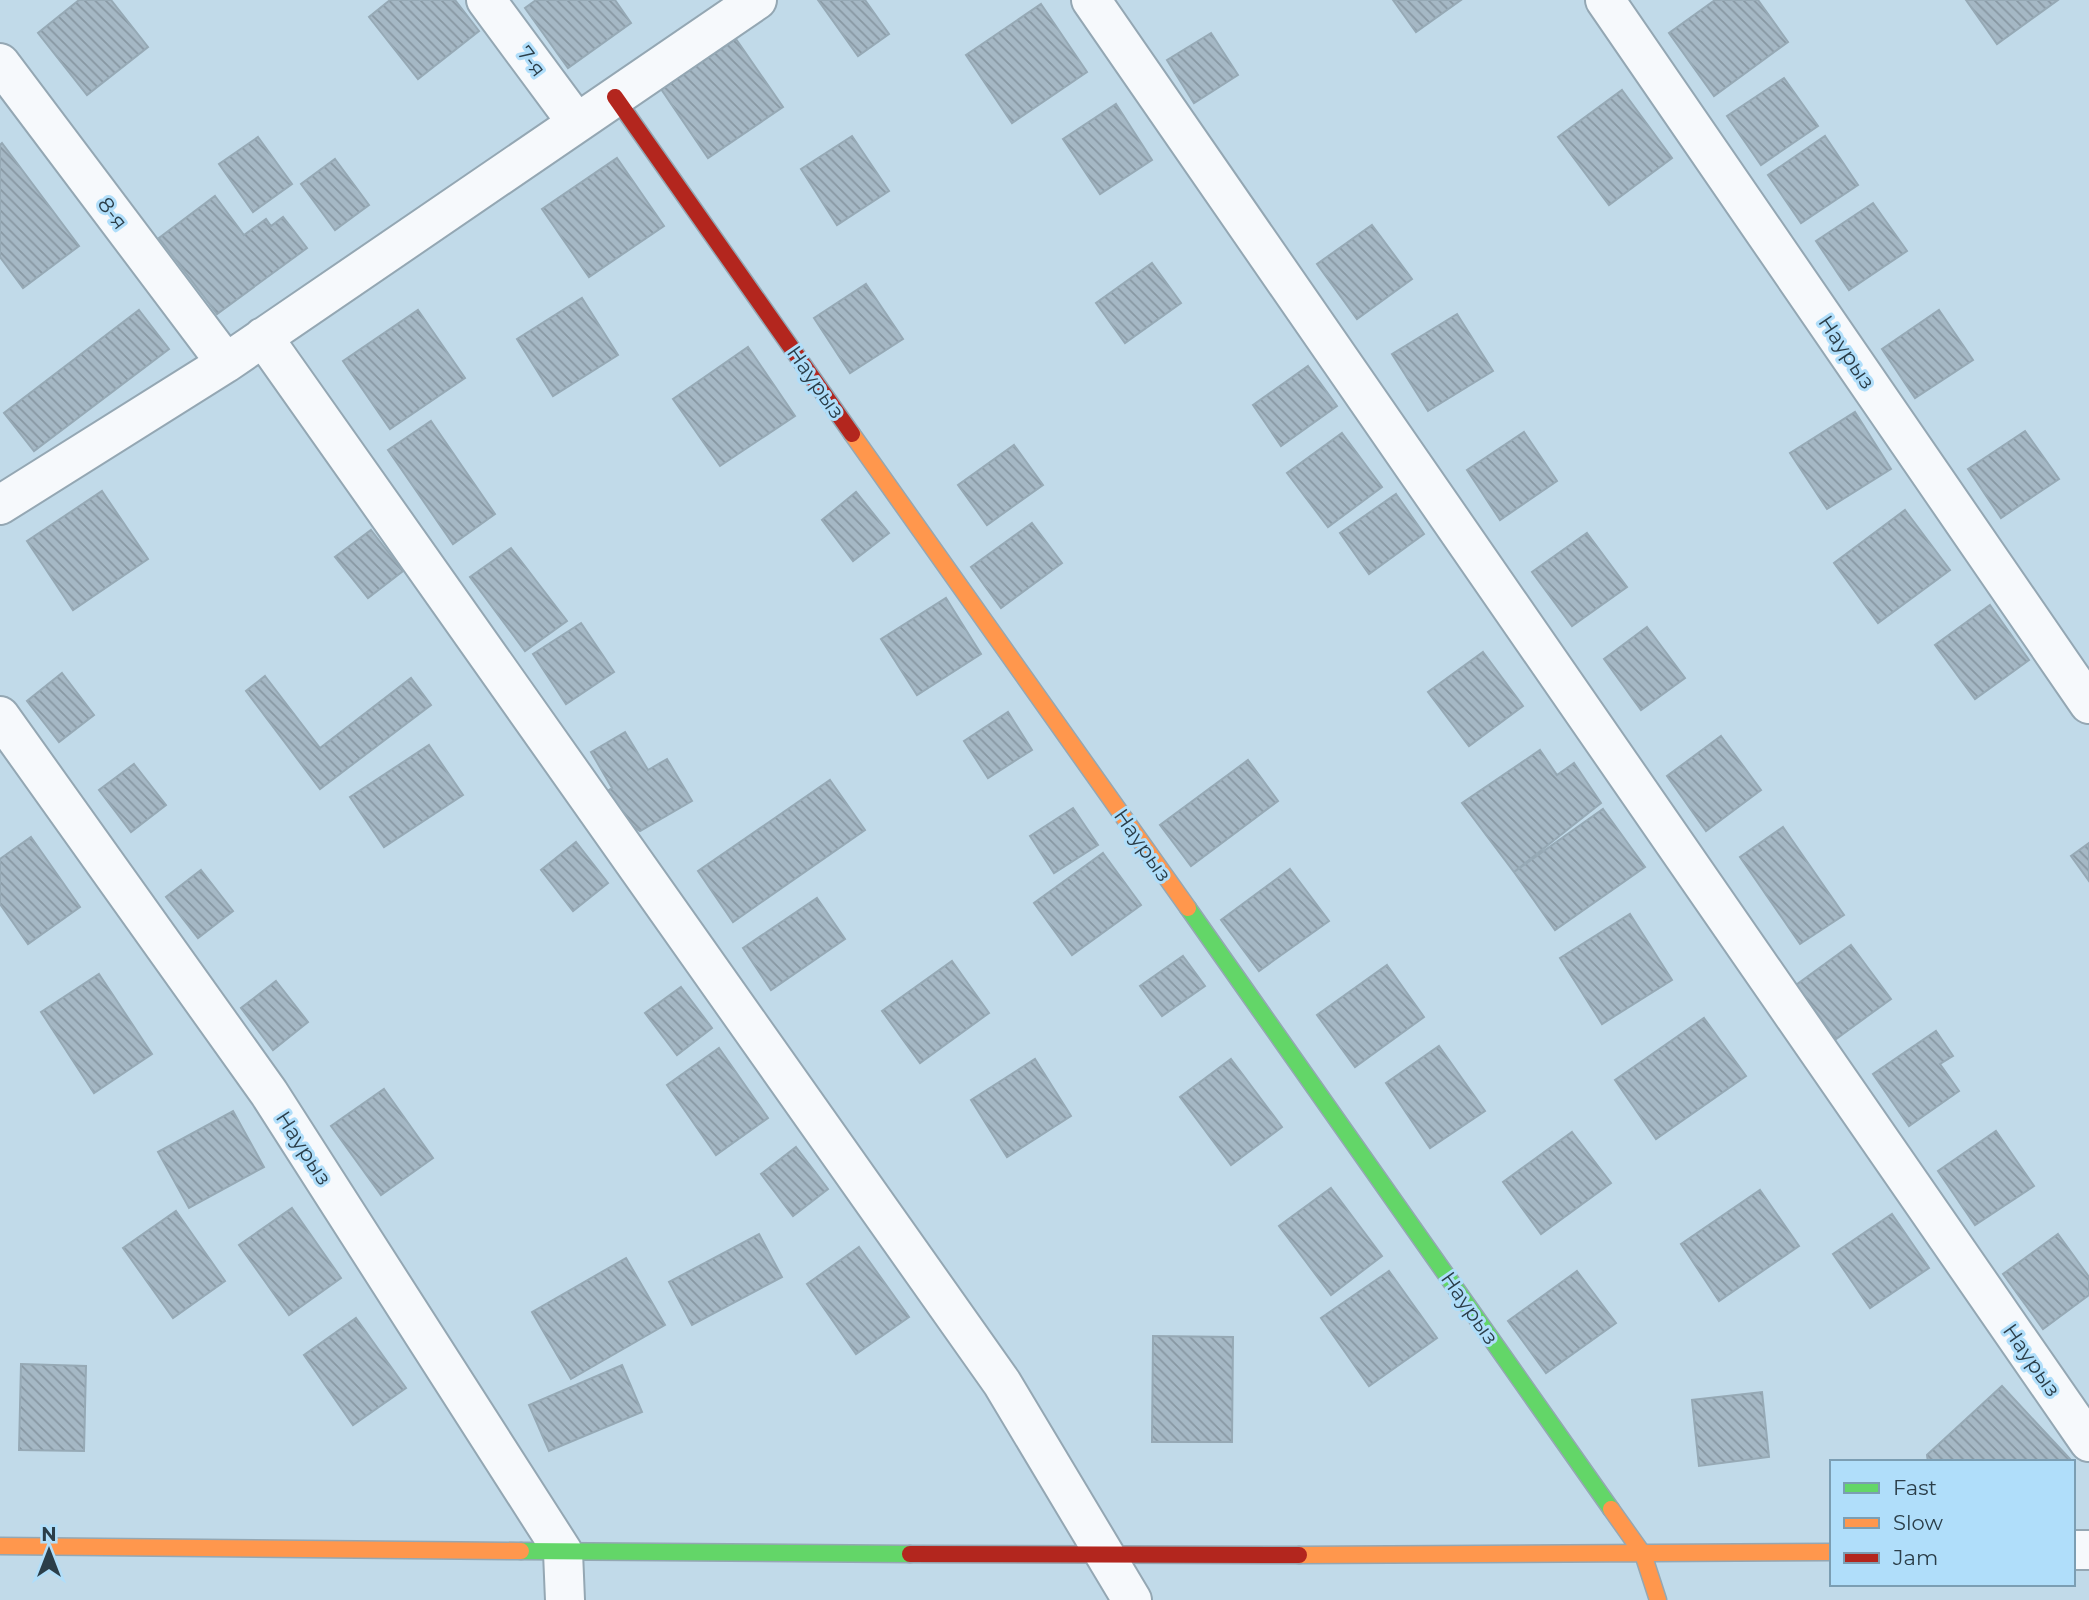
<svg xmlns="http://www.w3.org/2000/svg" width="2089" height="1600" font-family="Montserrat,sans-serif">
  <defs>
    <pattern id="building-back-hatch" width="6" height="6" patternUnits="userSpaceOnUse" patternTransform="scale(1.75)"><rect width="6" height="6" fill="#a5b8c5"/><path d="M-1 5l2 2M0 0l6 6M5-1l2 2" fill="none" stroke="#8797a2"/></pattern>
  </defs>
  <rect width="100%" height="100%" fill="#c1dae9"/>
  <path fill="url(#building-back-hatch)" stroke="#96a9b5" stroke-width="2" d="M79,0H111L148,47L87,95L38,33Z
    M390,0H455L479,31L418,79L369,17Z
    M536,0H615L631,23L568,68L525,8Z
    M818,0H865L889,34L858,56Z
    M1393,0H1461L1416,32Z
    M1715,0H1758L1788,42L1714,96L1669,33Z
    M1966,0H2058L1997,44Z
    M1041,4L1087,72L1012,123L966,55Z
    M1211,33L1238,75L1194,103L1167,60Z
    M736,39L783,107L708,158L661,89Z
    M1784,78L1818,126L1761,165L1727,116Z
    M1622,90L1672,158L1609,205L1558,137Z
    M1116,104L1152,160L1100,194L1063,139Z
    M852,136L889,191L837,225L801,169Z
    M1825,136L1858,185L1801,223L1768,175Z
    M258,137L292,184L253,212L219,164Z
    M2,143L79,246L23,288L0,257V145Z
    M617,158L664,226L589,277L542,209Z
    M335,159L369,205L335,230L301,184Z
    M215,196L244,235L266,219L271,226L283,217L307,248L217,314L159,238Z
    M1873,203L1907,251L1849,290L1816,241Z
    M1372,225L1412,279L1357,319L1317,264Z
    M1152,263L1181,303L1125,343L1096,303Z
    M866,284L903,339L850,373L814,318Z
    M582,298L618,355L553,396L517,339Z
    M139,310L169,349L34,451L4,413Z
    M418,310L465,378L390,429L343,361Z
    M1939,310L1973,360L1915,398L1882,349Z
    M1457,314L1493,371L1428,411L1392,354Z
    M748,347L795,416L720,466L673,399Z
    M1308,366L1337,406L1281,446L1253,405Z
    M1855,412L1891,469L1827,509L1790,453Z
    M431,421L495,514L453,544L388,450Z
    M2025,431L2059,479L2001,518L1968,469Z
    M1524,432L1557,481L1500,520L1467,470Z
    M1342,433L1382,487L1328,527L1287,473Z
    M1014,445L1043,485L987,525L958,485Z
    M102,491L148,559L73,610L27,541Z
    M856,492L889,533L853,561L822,520Z
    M1396,494L1424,534L1369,574L1340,533Z
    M1905,510L1950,570L1878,623L1834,563Z
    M1032,523L1062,563L1001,608L971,567Z
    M371,530L403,571L368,598L335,557Z
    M1587,533L1627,587L1572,626L1532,572Z
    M511,548L567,621L525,651L470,577Z
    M946,598L981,654L917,695L881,639Z
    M1990,605L2029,660L1975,699L1935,645Z
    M581,623L614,672L566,704L533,654Z
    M1647,627L1685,678L1641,710L1604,659Z
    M1483,652L1523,706L1469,746L1428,692Z
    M62,673L94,715L59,742L27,701Z
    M265,676L320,748L411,678L431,705L320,789L246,691Z
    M1008,712L1032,750L988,778L964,741Z
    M625,732L648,770L667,759L692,801L640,831L612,813L601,795L612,788L591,752Z
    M1721,736L1761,790L1706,831L1667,776Z
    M429,745L463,795L384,847L350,797Z
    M1540,750L1557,775L1574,763L1601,803L1514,872L1462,803Z
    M1248,760L1278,801L1191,866L1160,825Z
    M134,764L166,805L131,832L99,790Z
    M830,780L865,830L733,922L698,871Z
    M1073,808L1098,845L1054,873L1030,836Z
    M1603,809L1645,867L1555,930L1514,872Z
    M1783,827L1844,915L1800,944L1740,857Z
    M31,837L80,907L28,944L0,904V859Z
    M576,842L608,883L573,911L541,870Z
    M2089,843V881L2071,856Z
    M1103,853L1141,905L1072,955L1034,903Z
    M1290,869L1329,921L1259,971L1221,920Z
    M201,870L233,911L198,938L166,897Z
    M817,898L845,939L771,990L743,948Z
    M1630,914L1672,980L1602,1024L1560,958Z
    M1851,945L1891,999L1836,1039L1796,985Z
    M1183,956L1205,986L1162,1016L1140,986Z
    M952,961L989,1013L920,1063L882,1011Z
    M1387,965L1424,1017L1355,1067L1317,1015Z
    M99,974L152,1054L94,1093L41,1012Z
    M276,981L308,1022L273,1050L241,1008Z
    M681,987L712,1028L677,1055L645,1013Z
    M1704,1018L1746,1076L1656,1139L1615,1080Z
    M1936,1031L1953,1056L1940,1064L1959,1091L1909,1126L1873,1074Z
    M1439,1046L1485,1111L1430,1148L1386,1083Z
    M719,1048L768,1118L716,1155L667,1085Z
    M1035,1059L1071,1116L1007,1157L971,1100Z
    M1231,1059L1282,1127L1231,1165L1180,1097Z
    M384,1089L433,1158L381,1195L331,1126Z
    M233,1111L264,1167L189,1208L158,1152Z
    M1996,1131L2034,1186L1975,1225L1938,1171Z
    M1572,1132L1611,1183L1541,1234L1503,1182Z
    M796,1147L828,1189L793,1216L761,1174Z
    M1331,1188L1382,1256L1331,1295L1279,1226Z
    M1760,1190L1799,1246L1719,1301L1681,1244Z
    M292,1208L341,1278L289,1315L239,1245Z
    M176,1211L225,1281L173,1318L123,1248Z
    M1892,1214L1929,1268L1870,1308L1833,1254Z
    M759,1234L782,1277L692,1325L669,1282Z
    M2058,1234L2089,1277V1295L2043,1329L2003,1274Z
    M859,1247L909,1317L856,1354L807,1284Z
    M626,1258L665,1325L571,1379L532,1312Z
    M1389,1271L1437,1338L1369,1386L1321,1318Z
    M1577,1271L1616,1323L1546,1373L1508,1321Z
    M356,1318L406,1388L353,1425L304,1355Z
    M1153,1336L1233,1337L1232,1442H1152Z
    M21,1364L86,1366L84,1451L19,1450Z
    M622,1365L642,1412L549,1451L529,1405Z
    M2002,1386L2070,1459L2067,1462H1928L1927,1455Z
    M1762,1392L1769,1457L1699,1466L1692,1400Z"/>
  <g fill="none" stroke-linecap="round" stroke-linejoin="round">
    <defs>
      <path id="street" d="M486,0L577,123
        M1091,0L2089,1442
        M1605,0L2089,704
        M0,63L226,363
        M263,337L1002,1383L1132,1600
        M0,505L226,363L757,0
        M0,716L269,1093L563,1552L565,1600
        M2073,1550H2089"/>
      <path id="fast" d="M1188,908L1611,1509
        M521,1551L910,1554"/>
      <path id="slow" d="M852,434L1188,908
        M1611,1509L1643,1554L1658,1600
        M0,1546L521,1551
        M1299,1555L1832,1552"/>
      <path id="jam" d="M615,97L852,434
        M910,1554L1299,1555"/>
    </defs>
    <use href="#street" stroke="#94a7b3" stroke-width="42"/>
    <use href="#fast" stroke="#94a7b3" stroke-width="19"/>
    <use href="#slow" stroke="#94a7b3" stroke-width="19"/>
    <use href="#jam" stroke="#94a7b3" stroke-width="19"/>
    <use href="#street" stroke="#f6f9fc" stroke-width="38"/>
    <use href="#fast" stroke="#63d668" stroke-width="16"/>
    <use href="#slow" stroke="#ff974d" stroke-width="16"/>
    <use href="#jam" stroke="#b3261e" stroke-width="16"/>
  </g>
  <g text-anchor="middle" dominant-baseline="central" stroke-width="6" stroke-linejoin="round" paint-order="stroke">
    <g font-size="21" fill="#2b3e49" stroke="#b0defa">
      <text transform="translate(532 61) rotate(53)">7-я</text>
      <text transform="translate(113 213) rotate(53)">8-я</text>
      <text transform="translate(1847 352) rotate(56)">Наурыз</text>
      <text transform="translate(816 382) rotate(55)">Наурыз</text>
      <text transform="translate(1143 845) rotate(55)">Наурыз</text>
      <text transform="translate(304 1148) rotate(57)">Наурыз</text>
      <text transform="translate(1470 1308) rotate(55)">Наурыз</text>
      <text transform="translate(2032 1360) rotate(55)">Наурыз</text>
    </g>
  </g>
  <rect x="1830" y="1460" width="245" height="126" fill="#b0defa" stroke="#7b9eb3" stroke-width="2"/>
  <rect x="1844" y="1483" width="35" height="10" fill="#63d668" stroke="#7b9eb3" stroke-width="2"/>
  <text x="1893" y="1495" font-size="21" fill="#2b3e49">Fast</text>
  <rect x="1844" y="1518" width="35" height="10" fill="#ff974d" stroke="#7b9eb3" stroke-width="2"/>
  <text x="1893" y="1530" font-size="21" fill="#2b3e49">Slow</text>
  <rect x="1844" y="1553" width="35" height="10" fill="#b3261e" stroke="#7b9eb3" stroke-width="2"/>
  <text x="1893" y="1565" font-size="21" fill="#2b3e49">Jam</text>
  <g transform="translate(49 1551)" stroke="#b0defa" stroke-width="5" paint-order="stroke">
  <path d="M0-5L12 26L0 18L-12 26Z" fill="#2b3e49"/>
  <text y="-10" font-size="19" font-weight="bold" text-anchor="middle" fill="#2b3e49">N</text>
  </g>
</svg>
